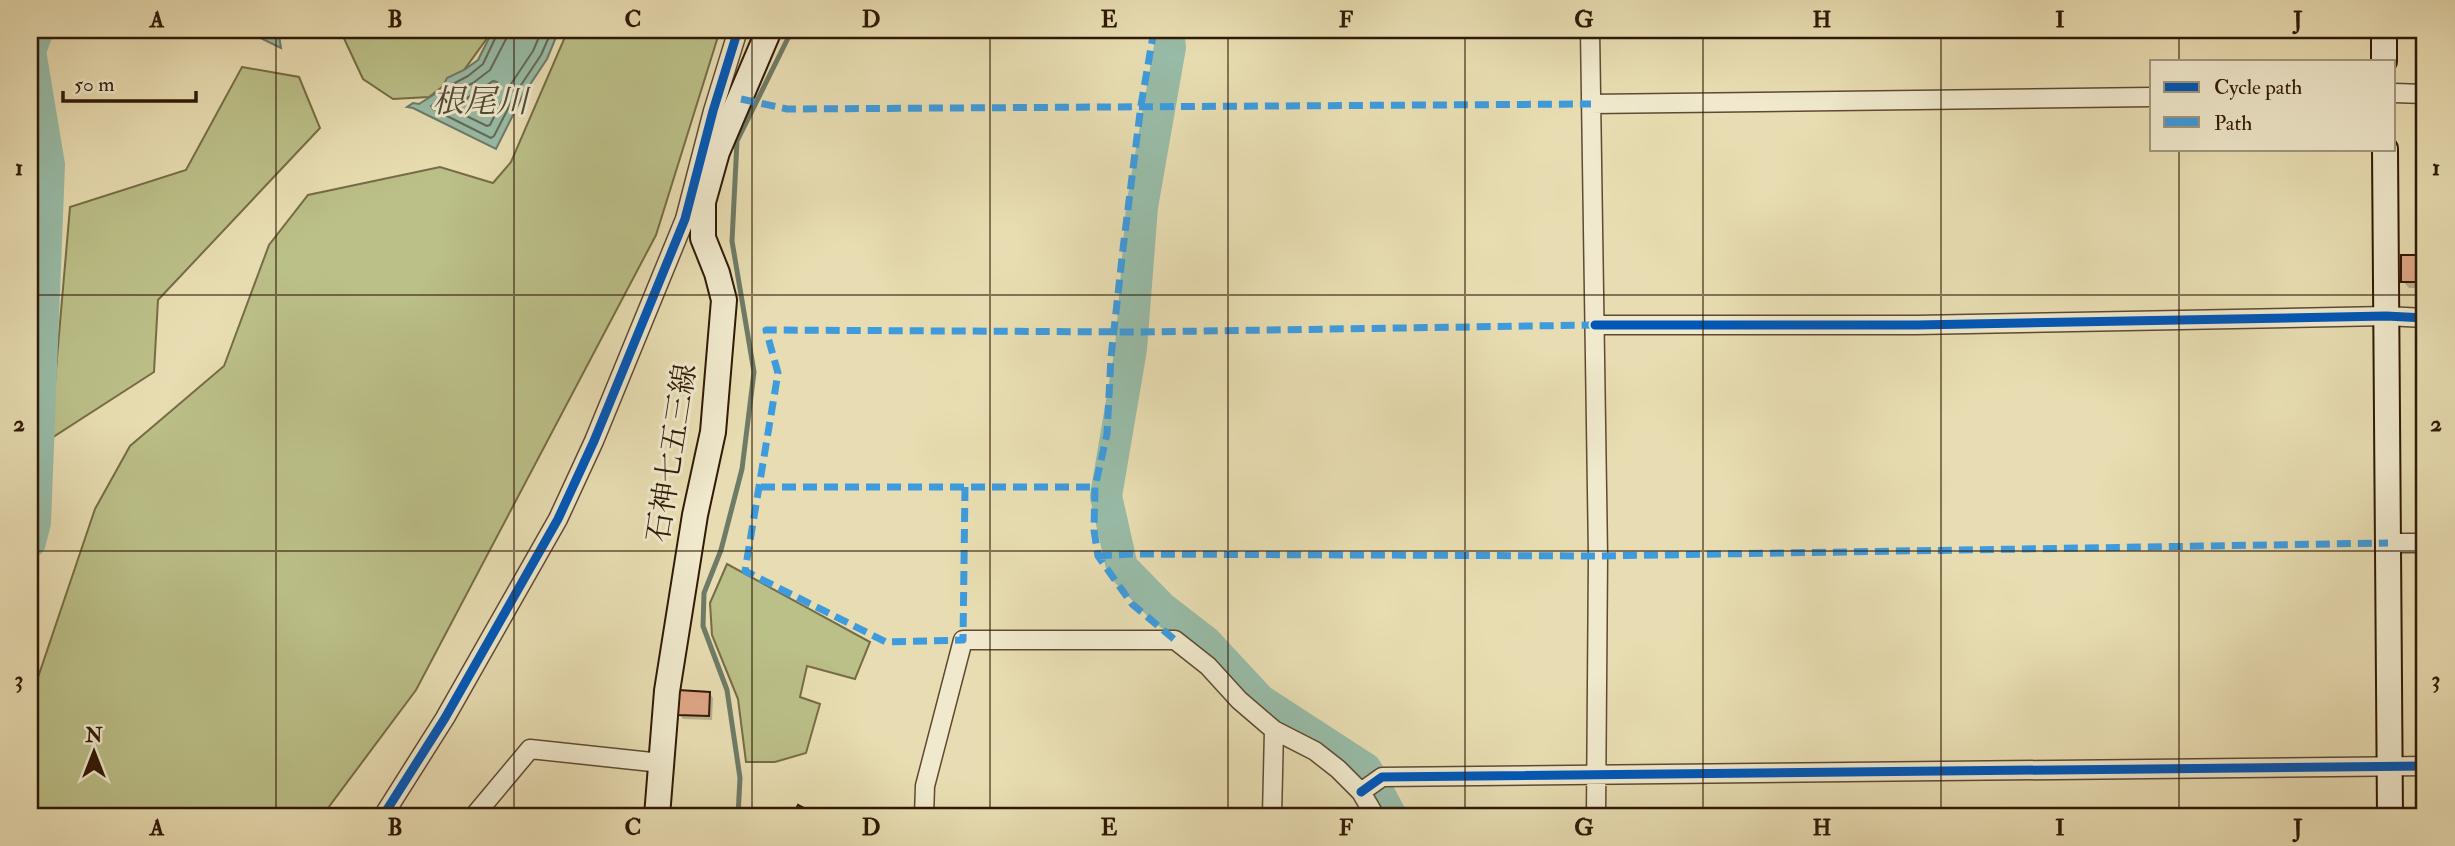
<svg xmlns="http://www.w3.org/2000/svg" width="2455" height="846" font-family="'IM FELL Double Pica','Noto Serif JP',serif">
  <rect width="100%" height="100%" fill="#e8ddb2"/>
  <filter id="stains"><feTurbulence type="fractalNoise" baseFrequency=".00286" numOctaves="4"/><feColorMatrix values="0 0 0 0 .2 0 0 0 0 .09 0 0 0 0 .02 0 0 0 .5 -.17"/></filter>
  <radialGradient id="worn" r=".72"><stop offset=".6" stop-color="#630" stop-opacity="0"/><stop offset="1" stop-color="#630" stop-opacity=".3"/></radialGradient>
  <path fill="#bbbf88" stroke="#766c46" stroke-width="2" d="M340,30H493L464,70L429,97L393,99L363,79Z
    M568,30H720L656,235L416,690L322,816H30V701L95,509L130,446L224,366L269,245L308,195L440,167L493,183L511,162Z
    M242,67L299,77L320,128L158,300L154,372L50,439L70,207L186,170Z
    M727,564L870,642L855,679L807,666L800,697L820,704L806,753L775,762H746L738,699L712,635L710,603Z"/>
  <path fill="#98bca8" stroke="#6e7b67" stroke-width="2" d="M244,30H278L281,48Z
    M493,30H559L547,59L523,95L496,149L413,108L407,107L413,103L419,104L441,90L447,78L464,70L478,60Z"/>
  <path fill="#0003" d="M2425,255V288H2409L2403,281L2402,257Z
    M709,693L713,698L712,720L683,719L679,714Z"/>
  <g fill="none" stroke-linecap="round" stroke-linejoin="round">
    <path stroke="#646a56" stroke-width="2" d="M499,30L483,64L468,76L453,84L446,95L431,106L433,109L491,138L494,136L517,91L541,55L552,30
      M508,30L506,39L490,70L473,83L459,90L449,105L450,108L487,126L490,125L509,87L533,51L542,30
      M493,81L497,82L498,85L485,111L481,112L466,104L467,98Z"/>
    <path stroke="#6e7b67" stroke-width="5" d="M738,816L740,778L727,690L703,626L704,593L721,550L742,469L754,372L732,241L737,141L792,30"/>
    <path stroke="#98bca8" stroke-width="32" d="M1168,30L1170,47L1142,207L1131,349L1106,496L1122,567L1162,608L1206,642L1260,700L1366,769L1391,816
      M30,542L35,522L49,165L30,51L38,30"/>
  </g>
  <path fill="#dfa687" stroke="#301905" stroke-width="2" d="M2422,252H2425V286H2420V282H2401V255H2422Z
    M678,690L710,692L709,716L677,715Z
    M798,805L819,816H793Z"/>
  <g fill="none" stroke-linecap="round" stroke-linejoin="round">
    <defs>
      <path id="street" d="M1590,30L1598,556L1596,816
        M2394,93L2425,94
        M1591,104L2152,97
        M1595,325H1917L2386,316L2425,318
        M2388,543H2425
        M1361,792L1382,777L2425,766
        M383,816L445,718L558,519L594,441L685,219L713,111L738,30
        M474,816L530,749L661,763
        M924,816L925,786L963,640H1175L1208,666L1239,700L1274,730L1315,751L1338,769L1361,792L1375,816
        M1272,816L1274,730"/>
      <path id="secondary" d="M2384,30V61
        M2385,149L2390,816
        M657,816L667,691L695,515L713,432L724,300L717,273L703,238V202L717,152L769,30"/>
    </defs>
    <use href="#street" stroke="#5e4a30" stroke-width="21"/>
    <use href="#secondary" stroke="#301905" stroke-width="28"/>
    <use href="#street" stroke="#f0e9cd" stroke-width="18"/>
    <use href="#secondary" stroke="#f0e9cd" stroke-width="24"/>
    <path stroke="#3e9bdd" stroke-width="7" stroke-dasharray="14 7" stroke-linecap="butt" d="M1152,30L1153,36L1141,105L1123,249L1111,357L1107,434L1095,487L1094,530L1098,556L1132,604L1175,640
      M741,99L787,109L1591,104
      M761,487H1095
      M965,487L963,640L886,642L745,571L778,373L766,330L1140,332L1595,325
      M1098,556L1130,554L1598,556L2388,543"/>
    <defs>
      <path id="cycleway" d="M1595,325H1917L2386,316L2425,318
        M1361,792L1382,777L2425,766
        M383,816L445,718L558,519L594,441L685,219L713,111L738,30"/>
    </defs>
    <use href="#cycleway" stroke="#f0e9cd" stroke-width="13"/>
    <use href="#cycleway" stroke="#0057b8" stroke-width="9"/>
  </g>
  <path fill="none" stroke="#301905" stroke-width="2" stroke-opacity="0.55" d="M276,30V816M514,30V816M752,30V816M990,30V816M1228,30V816M1465,30V816M1703,30V816M1941,30V816M2179,30V61M2179,149V816M30,295H2425M30,551H2425"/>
  <g text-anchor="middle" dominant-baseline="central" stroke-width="6" stroke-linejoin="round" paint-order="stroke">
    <g font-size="30" fill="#301905" stroke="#f0e9cd">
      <text transform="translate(672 453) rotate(-81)">石神七五三線</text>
    </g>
    <g font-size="32" font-style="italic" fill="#4f4a36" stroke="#f0e9cd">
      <text x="480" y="102">根尾川</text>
    </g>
  </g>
  <rect width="2455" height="846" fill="none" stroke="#e8ddb2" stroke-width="77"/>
  <rect x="2150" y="60" width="245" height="91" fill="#f0e9cd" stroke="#a3967d" stroke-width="2"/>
  <rect x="2164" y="82" width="35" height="10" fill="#0057b8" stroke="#a3967d" stroke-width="2"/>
  <text x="2214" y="94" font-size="21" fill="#301905">Cycle path</text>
  <rect x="2164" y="117" width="35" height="10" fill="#3e9bdd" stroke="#a3967d" stroke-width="2"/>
  <text x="2214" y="130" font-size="21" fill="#301905">Path</text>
  <g transform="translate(94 752)" stroke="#f0e9cd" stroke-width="5" paint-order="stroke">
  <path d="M0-5L12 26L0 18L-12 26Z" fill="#301905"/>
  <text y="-10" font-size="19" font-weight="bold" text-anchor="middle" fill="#301905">N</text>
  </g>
  <path d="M63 91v10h133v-10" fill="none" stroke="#301905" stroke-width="3.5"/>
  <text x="74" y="91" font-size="21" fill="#301905" stroke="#f0e9cd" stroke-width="5" paint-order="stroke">50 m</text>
  <rect x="38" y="38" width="2378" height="770" fill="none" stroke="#301905" stroke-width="2.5"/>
  <g font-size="23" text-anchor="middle" font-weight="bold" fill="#301905">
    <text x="157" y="27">A</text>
    <text x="395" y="27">B</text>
    <text x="633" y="27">C</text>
    <text x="871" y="27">D</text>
    <text x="1109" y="27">E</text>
    <text x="1346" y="27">F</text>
    <text x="1584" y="27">G</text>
    <text x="1822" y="27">H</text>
    <text x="2060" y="27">I</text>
    <text x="2298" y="27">J</text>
    <text x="19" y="175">1</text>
    <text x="2436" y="175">1</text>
    <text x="19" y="431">2</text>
    <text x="2436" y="431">2</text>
    <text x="19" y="687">3</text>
    <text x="2436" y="687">3</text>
    <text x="157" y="835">A</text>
    <text x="395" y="835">B</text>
    <text x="633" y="835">C</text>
    <text x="871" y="835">D</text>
    <text x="1109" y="835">E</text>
    <text x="1346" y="835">F</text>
    <text x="1584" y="835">G</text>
    <text x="1822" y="835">H</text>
    <text x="2060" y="835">I</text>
    <text x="2298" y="835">J</text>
  </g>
  <rect width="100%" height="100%" filter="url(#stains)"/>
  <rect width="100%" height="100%" fill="url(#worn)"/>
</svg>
